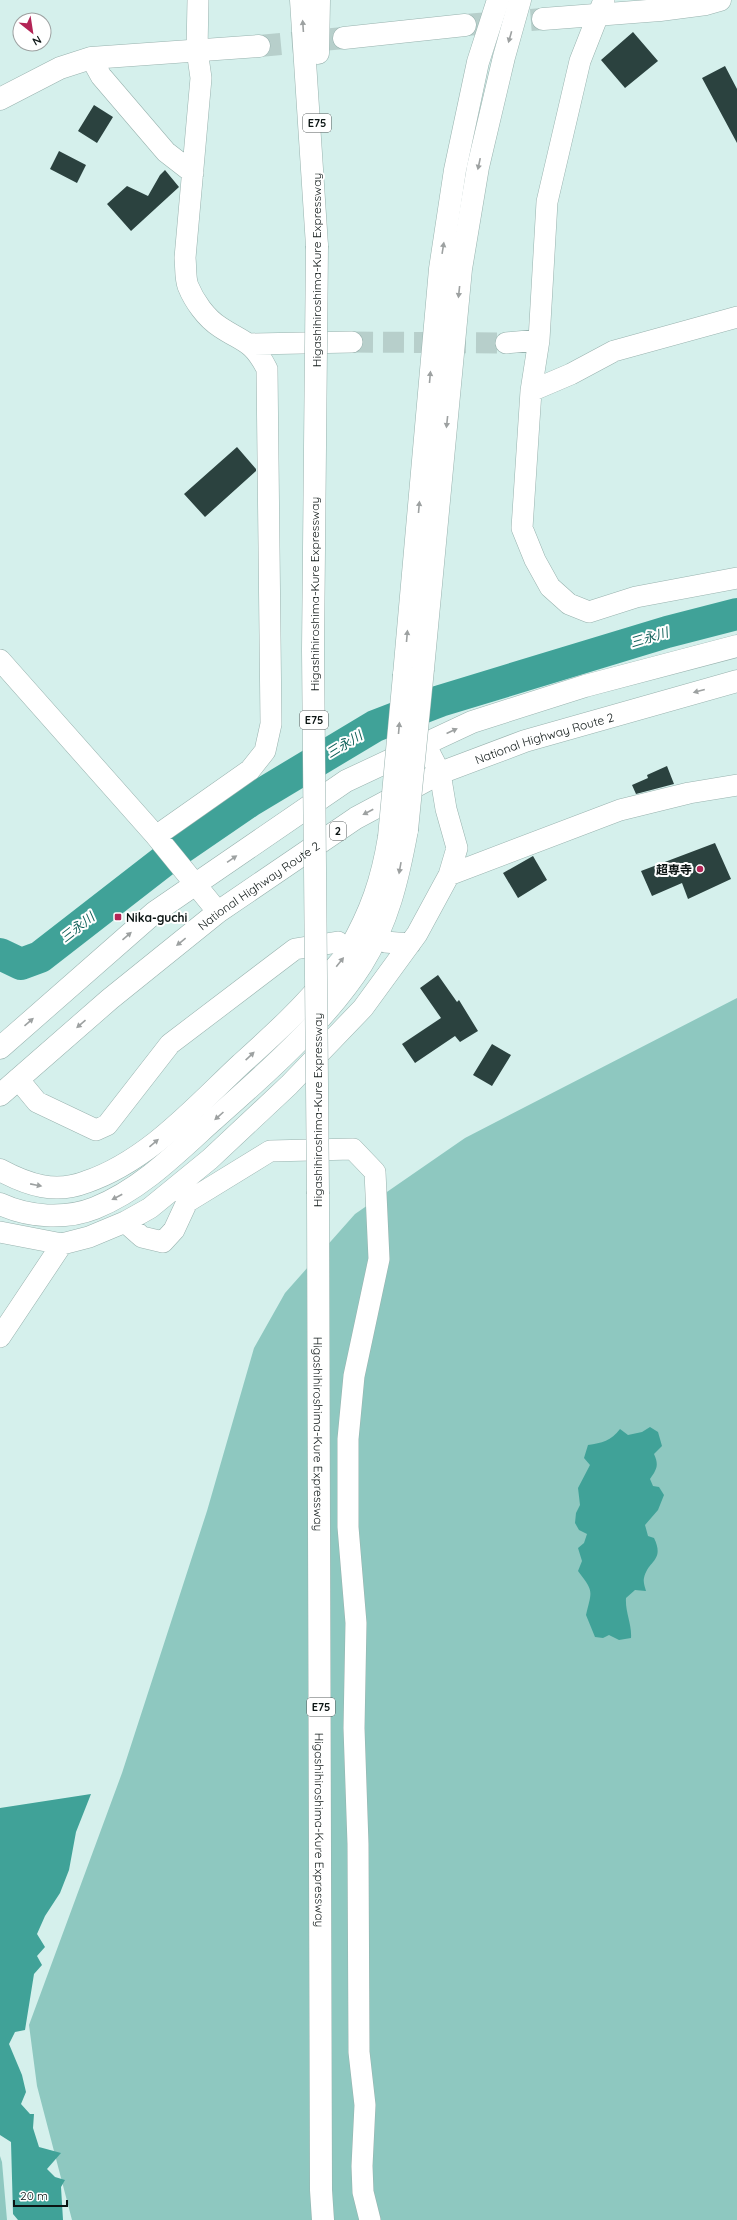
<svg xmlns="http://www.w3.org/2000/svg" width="737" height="2220" font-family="Quicksand,'Noto Sans JP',sans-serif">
  <rect width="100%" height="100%" fill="#d5f0ec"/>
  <path fill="#8ec8c0" d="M737,998V2220H72L37,2086L29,2025L122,1773L207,1511L254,1348L285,1293L355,1214L465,1138Z
    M0,2156L2,2162L7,2220H0Z"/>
  <path fill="#40a298" d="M650,1427L658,1432L662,1446L654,1454C659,1465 657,1469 650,1479L653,1486L659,1487L664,1495L658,1510L645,1525L648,1536L654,1538C665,1561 648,1560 644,1578C643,1582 645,1587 646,1591L635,1590L626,1598C625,1612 632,1624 631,1638L619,1640L609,1635L603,1638L595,1637L586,1615C592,1590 594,1592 578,1571L582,1561L578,1548L584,1543L587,1534L579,1530L575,1523L576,1513L580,1505L578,1488L590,1465L584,1458L588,1445C602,1443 611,1441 620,1429L628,1435L642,1432Z
    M91,1794L76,1832L69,1870L60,1893L45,1916L37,1934L45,1947L37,1956L42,1965L34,1974L25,2030L15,2032L9,2044L22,2075L26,2092L21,2104L30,2114H34L33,2128L39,2147L61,2153L47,2169L55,2177L65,2180L61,2187L63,2220H18L13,2214L11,2142L0,2135V1808Z"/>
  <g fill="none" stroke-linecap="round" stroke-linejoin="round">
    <path stroke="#40a298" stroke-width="32" d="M0,954L21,964L40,957L174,853L250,801L375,726L440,701L667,632L737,614"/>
  </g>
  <path fill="#2b423f" d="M633,32L658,61L625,88L601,60Z
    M725,66L737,89V143L702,78Z
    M94,105L113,117L97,143L78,131Z
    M59,151L86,165L77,183L50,169Z
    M165,170L179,187L131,231L107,204L127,186L148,196L160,175Z
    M237,447L256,469V471L205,517L184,494Z
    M667,766L674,784L636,794L632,785L648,778L647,775Z
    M715,843L731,879L688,899L682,883L652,896L641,871Z
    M533,856L547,880L518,898L503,873Z
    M438,975L457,1002L459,1000L478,1031L460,1042L455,1036L415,1063L402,1044L441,1018L420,988Z
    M492,1044L511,1055L492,1086L473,1075Z"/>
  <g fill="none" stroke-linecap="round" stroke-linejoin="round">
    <path stroke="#b7cfcb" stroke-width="21" stroke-dasharray="21 10" stroke-linecap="butt" d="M352,342L506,343"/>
    <path stroke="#b7cfcb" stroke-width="22" stroke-dasharray="22 11" stroke-linecap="butt" d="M465,25L543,19
      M259,46L344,38"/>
    <defs>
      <path id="street" d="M604,0L580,61L547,202L539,340L531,391L522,528L535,560L550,587L569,604L589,612L636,597L737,578
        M91,58L101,76L166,152L193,173
        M506,343L539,340
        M249,344L352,342
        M531,391L571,374L614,351L737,317
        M0,660L156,836L218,912
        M156,836L250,770L265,751L271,724L267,369C252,340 244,343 220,327C206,318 194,301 188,286C185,278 186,266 185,258L201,78L197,50L198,0
        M449,875L620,810L689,793L737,785
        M385,942L410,944
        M18,1079L37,1102L96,1130L107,1125L170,1044L295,949L338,942
        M125,1222L142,1237L163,1242L174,1230L187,1202L270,1151L353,1149L375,1172L379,1259L354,1376L348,1439V1527L356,1623L354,1728L358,1844L359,2052L365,2105L362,2166L363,2192L370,2220
        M0,1232L62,1244L89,1237L125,1222L150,1208L210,1159L289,1085L363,1008L417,934L449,875L457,848L446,809L440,773L425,744
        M0,1337L62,1244"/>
      <path id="secondary" d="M543,19L660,10L706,4L720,0
        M344,38L465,25
        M0,99L60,68L91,58L259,46"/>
      <g id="highway">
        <path d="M301,0L317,246"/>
        <path d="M318,53L319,0"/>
        <path d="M423,669L461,269L478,167L504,57L520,0"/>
        <path d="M404,675L440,269L455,170L478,62L498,0"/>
        <path d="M0,1048L155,912L346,781L472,722L585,686L737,646"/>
        <path id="s1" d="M0,1095L110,999L218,912L356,818L440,773L525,741L737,681"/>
        <path d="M0,1170C28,1185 55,1194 86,1182C148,1161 195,1107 241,1064C273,1035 304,1007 330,974C336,966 344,959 349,950C371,912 382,880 389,837"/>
        <path id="s2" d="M318,1194L321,2190L323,2220"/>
        <path d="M0,1204C28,1217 65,1220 95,1208C140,1190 176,1154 211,1122C262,1077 325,1022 362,964C388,922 398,879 407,830"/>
      </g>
    </defs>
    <use href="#street" stroke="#98b2ae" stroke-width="22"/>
    <use href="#secondary" stroke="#98b2ae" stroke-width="23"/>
    <use href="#highway" stroke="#98b2ae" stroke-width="23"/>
    <use href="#street" stroke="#fff" stroke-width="21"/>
    <use href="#secondary" stroke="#fff" stroke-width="22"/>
    <use href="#highway" stroke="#fff" stroke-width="22"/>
    <defs>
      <path id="highway-bridge" d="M317,246L313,650L318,1194
        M407,830L423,669
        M389,837L404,675"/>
    </defs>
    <use href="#highway-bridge" stroke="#98b2ae" stroke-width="23" stroke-linecap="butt"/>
    <use href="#highway-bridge" stroke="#fff" stroke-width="22"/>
  </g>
  <defs><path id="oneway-solid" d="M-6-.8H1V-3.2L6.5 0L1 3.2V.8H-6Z"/></defs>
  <g fill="#9da1a1">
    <use href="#oneway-solid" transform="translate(303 26) rotate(-94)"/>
    <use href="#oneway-solid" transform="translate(510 37) rotate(106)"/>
    <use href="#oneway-solid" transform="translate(479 164) rotate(102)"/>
    <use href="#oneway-solid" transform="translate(443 248) rotate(-81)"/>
    <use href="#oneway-solid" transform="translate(459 292) rotate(96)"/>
    <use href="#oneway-solid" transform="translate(430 377) rotate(-85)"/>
    <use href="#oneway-solid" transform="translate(447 422) rotate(96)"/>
    <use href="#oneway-solid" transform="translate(419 507) rotate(-85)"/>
    <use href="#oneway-solid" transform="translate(407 636) rotate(-85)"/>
    <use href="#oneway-solid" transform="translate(699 691) rotate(165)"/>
    <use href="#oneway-solid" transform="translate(399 728) rotate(-85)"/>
    <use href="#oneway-solid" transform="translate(452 731) rotate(-25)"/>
    <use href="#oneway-solid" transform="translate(368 812) rotate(152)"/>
    <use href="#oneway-solid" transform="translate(232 859) rotate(-34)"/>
    <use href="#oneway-solid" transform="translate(400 868) rotate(100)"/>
    <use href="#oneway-solid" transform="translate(127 936) rotate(-41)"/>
    <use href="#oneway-solid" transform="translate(181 942) rotate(141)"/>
    <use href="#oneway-solid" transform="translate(340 962) rotate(-51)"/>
    <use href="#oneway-solid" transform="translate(29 1022) rotate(-41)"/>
    <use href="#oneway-solid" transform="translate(81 1024) rotate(139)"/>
    <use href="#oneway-solid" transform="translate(250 1056) rotate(-43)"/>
    <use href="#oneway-solid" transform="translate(219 1116) rotate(138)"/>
    <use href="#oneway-solid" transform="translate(154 1143) rotate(-40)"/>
    <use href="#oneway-solid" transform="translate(36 1185) rotate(11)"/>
    <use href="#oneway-solid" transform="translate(117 1197) rotate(152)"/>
  </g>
  <g fill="#b32456" stroke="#fff" stroke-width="1.5">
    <circle cx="700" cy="869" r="4"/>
    <rect x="114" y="913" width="8" height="8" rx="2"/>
  </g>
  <g text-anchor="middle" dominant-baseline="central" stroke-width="4" stroke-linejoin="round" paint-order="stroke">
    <g fill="#fff" stroke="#545a5a" stroke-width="1">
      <rect x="303" y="114" width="28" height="18" rx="3"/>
      <rect x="300" y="711" width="28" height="18" rx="3"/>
      <rect x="330" y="822" width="16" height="18" rx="3"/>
      <rect x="307" y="1698" width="28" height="18" rx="3"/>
    </g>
    <g font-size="11" font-weight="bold" fill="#0b1413">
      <text x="317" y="123">E75</text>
      <text x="314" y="720">E75</text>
      <text x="338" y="831">2</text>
      <text x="321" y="1707">E75</text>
    </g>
    <g font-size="12" fill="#0b1413" stroke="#fff">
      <text transform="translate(316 270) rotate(-90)">Higashihiroshima-Kure Expressway</text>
      <text transform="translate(314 594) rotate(-90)">Higashihiroshima-Kure Expressway</text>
      <text stroke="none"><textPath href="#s1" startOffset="657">National Highway Route 2</textPath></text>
      <text stroke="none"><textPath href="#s1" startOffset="333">National Highway Route 2</textPath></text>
      <text transform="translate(317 1110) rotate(-90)">Higashihiroshima-Kure Expressway</text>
      <text stroke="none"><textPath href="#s2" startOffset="240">Higashihiroshima-Kure Expressway</textPath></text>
      <text stroke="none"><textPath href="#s2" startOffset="636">Higashihiroshima-Kure Expressway</textPath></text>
    </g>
    <g font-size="12" font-weight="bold" fill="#0b1413" stroke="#fff" text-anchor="end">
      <text x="692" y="869">超専寺</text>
      <text x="126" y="917" text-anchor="start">Nika-guchi</text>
    </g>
    <g font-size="13" font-style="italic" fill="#12625b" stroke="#fff">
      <text transform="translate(649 637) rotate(-17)">三永川</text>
      <text transform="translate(344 744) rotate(-31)">三永川</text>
      <text transform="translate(77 927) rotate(-38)">三永川</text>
    </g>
  </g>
  <g transform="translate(32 32) rotate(150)"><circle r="19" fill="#ffffff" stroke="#9da1a1"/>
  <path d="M0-3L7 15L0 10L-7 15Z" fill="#b32456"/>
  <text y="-6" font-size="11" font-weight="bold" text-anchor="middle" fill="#0b1413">N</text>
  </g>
  <path d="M14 2200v6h53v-6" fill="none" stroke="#0b1413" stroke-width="2"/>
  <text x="20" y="2200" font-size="12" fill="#0b1413" stroke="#ffffff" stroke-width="3" paint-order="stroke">20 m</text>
</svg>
